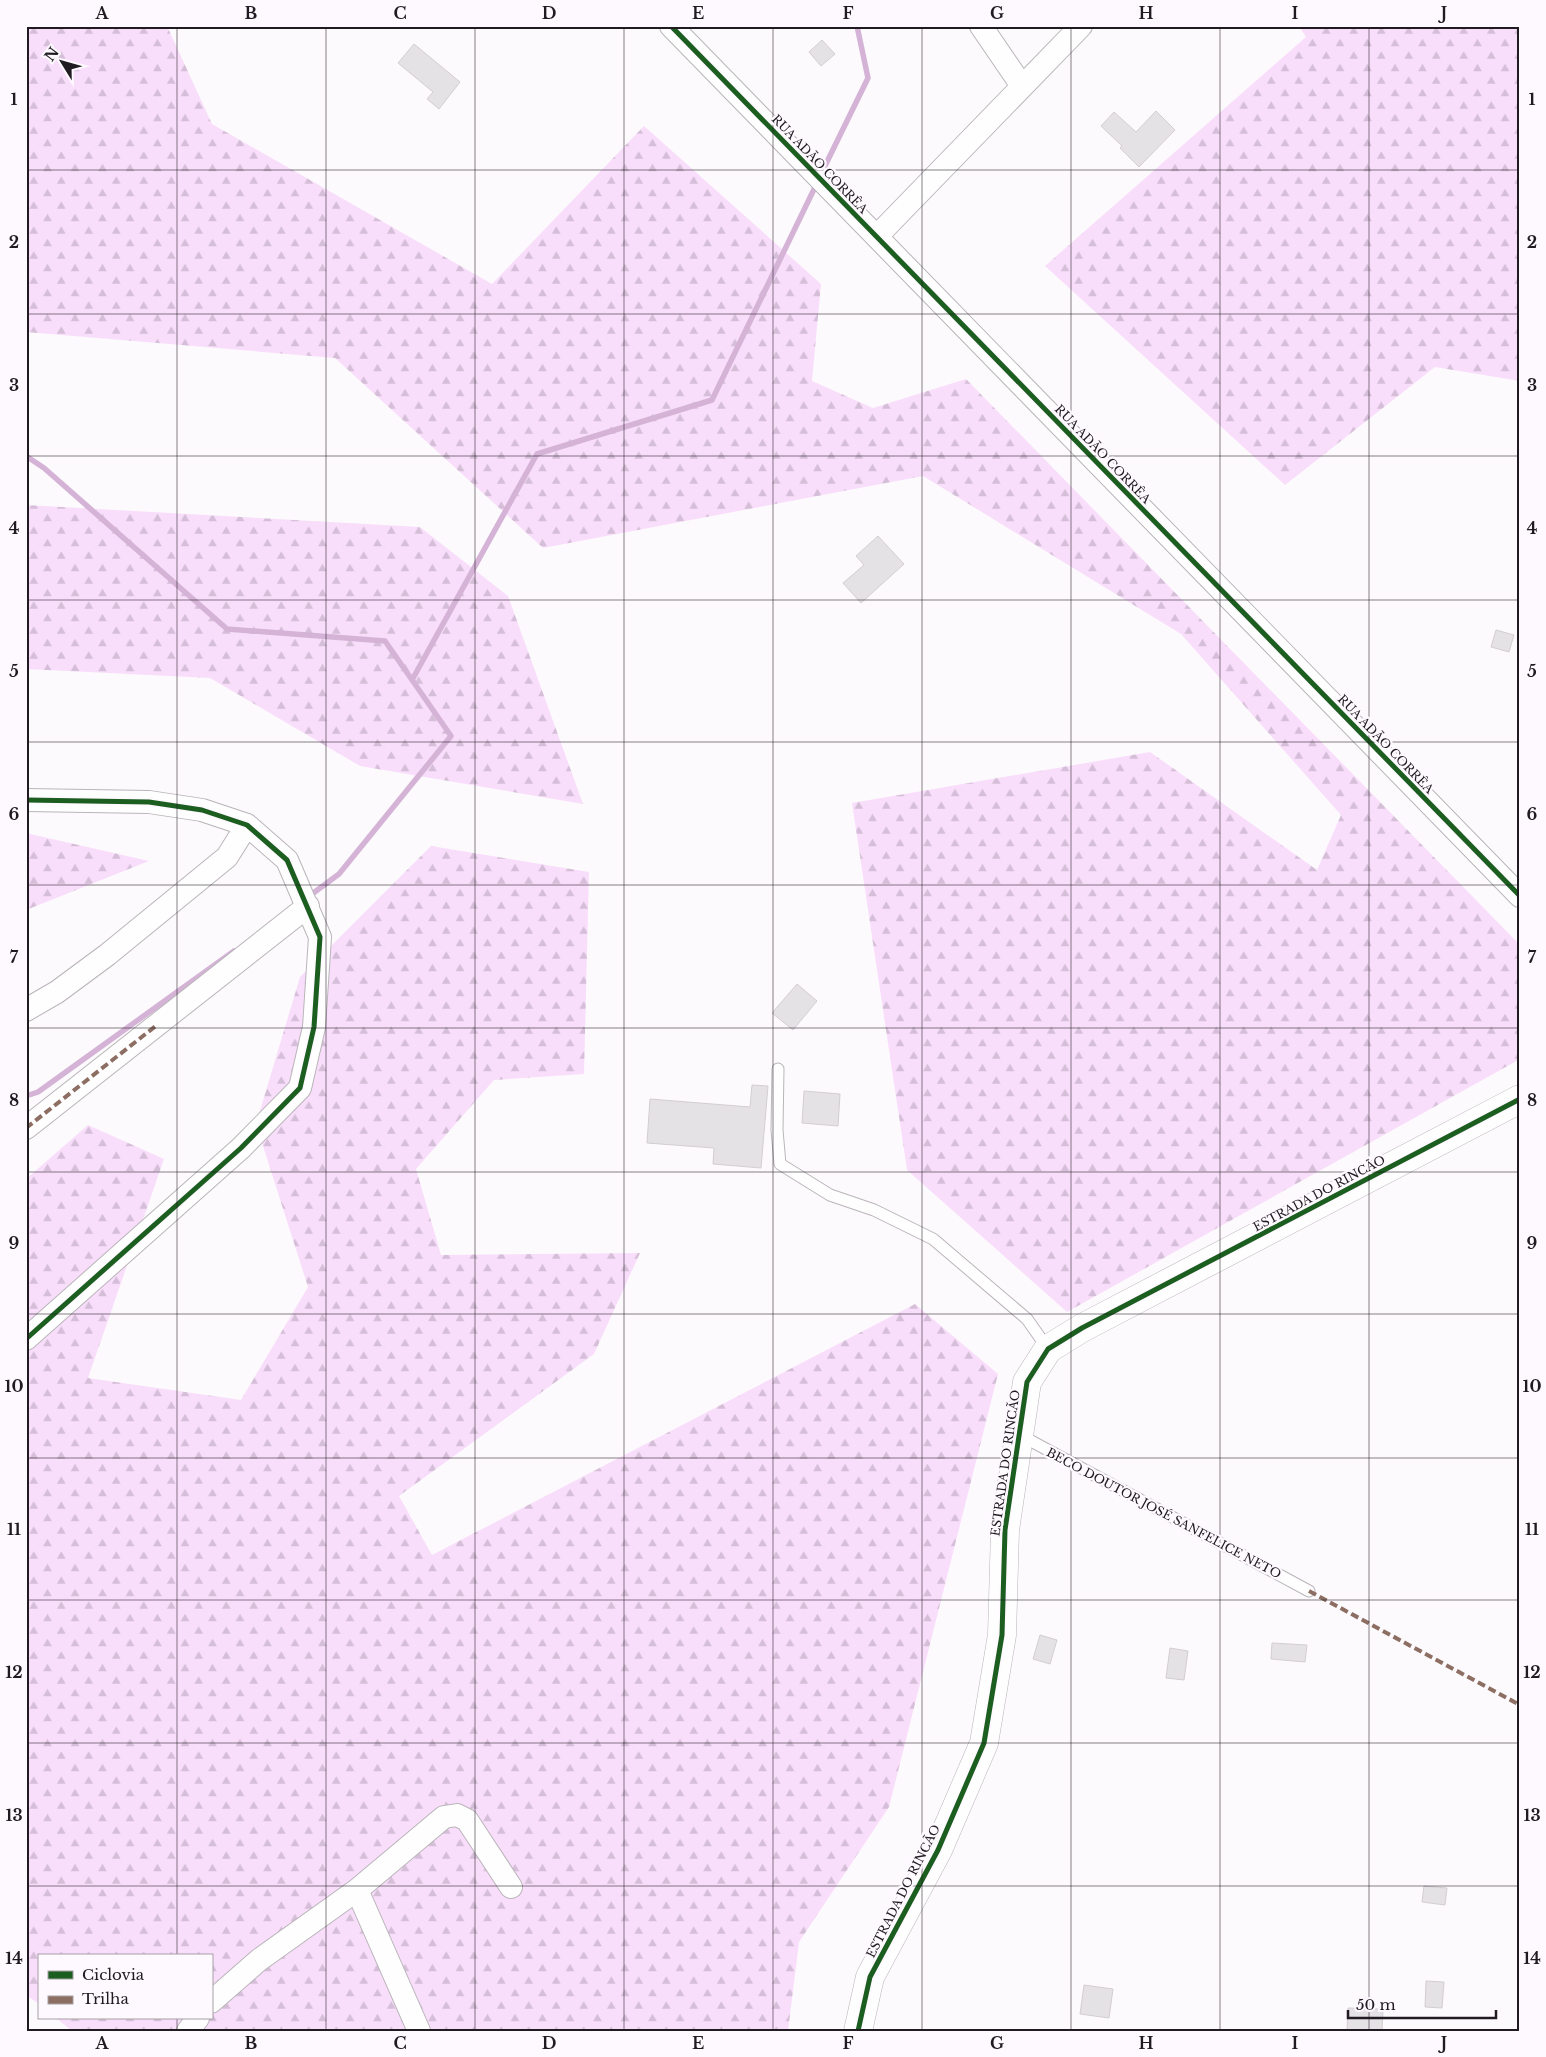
<svg xmlns="http://www.w3.org/2000/svg" width="1546" height="2057" font-family="'Libre Baskerville',serif">
  <defs>
    <pattern id="forest-firs" width="22" height="20" patternUnits="userSpaceOnUse" patternTransform="scale(1.25)"><rect width="22" height="20" fill="#f9defb"/><path d="M5 1l3.5 6h-7zM16 11l3.5 6h-7z" fill="#d5bed7"/></pattern>
  </defs>
  <rect width="100%" height="100%" fill="#fdfafd"/>
  <path fill="url(#forest-firs)" d="M26,26H167L212,124L492,284L644,126L821,284L812,381L873,408L966,379L1520,945V1059L1067,1312L907,1170L852,803L1150,752L1317,870L1341,815L1181,634L923,476L543,548L335,358L26,332Z
    M1299,26H1520V381L1435,367L1285,485L1045,266L1306,37Z
    M26,505L420,527L508,596L583,804L360,766L210,678L26,669Z
    M26,833L149,861L26,910Z
    M431,846L589,872L584,1074L494,1080L416,1169L441,1255L640,1253L594,1354L399,1496L432,1555L915,1304L998,1374L889,1807L799,1942L788,2031H72L56,2018H211V1956H39V2004L26,1995V1179L88,1125L164,1159L88,1378L241,1400L308,1287L256,1124L300,977Z"/>
  <g fill="none" stroke-linecap="round" stroke-linejoin="round">
    <path stroke="#d4b3d7" stroke-width="5.5" d="M822,172L868,78L857,26
      M26,456L44,468L227,629L385,641L451,736L339,874L308,897
      M412,680L537,454L712,400L817,183
      M26,1096L38,1092L234,951"/>
  </g>
  <path fill="#e5e2e6" stroke="#d2ced2" d="M822,40L835,54L821,66L809,52Z
    M414,44L460,82L439,109L427,99L433,92L398,63Z
    M1156,111L1175,130L1139,167L1120,148L1122,146L1101,126L1114,112L1136,132Z
    M878,536L904,564L861,603L843,583L864,565L856,556Z
    M1496,630L1514,635L1509,652L1491,647Z
    M797,984L817,1001L793,1030L772,1013Z
    M752,1085L768,1086L761,1168L713,1164L714,1148L647,1143L650,1099L750,1107Z
    M804,1091L840,1094L838,1126L802,1123Z
    M1040,1635L1057,1640L1050,1664L1033,1659Z
    M1272,1643L1307,1645L1305,1662L1271,1659Z
    M1170,1648L1188,1651L1184,1680L1166,1678Z
    M1424,1886L1447,1888L1445,1905L1422,1902Z
    M1426,1981L1444,1982L1442,2008L1425,2007Z
    M1084,1985L1113,1989L1109,2018L1080,2014Z
    M1348,2008L1383,2009L1382,2031H1347Z"/>
  <g fill="none" stroke-linecap="round" stroke-linejoin="round">
    <defs>
      <path id="lane" d="M778,1069L777,1130L780,1164L830,1195L874,1210L933,1239L1027,1319L1048,1349
        M1020,1435L1309,1591"/>
      <path id="street" d="M671,26L1520,896
        M981,26L1022,86
        M877,236L1081,26
        M26,800L149,802L202,810L247,825L287,860L320,937L314,1027L300,1088L241,1148L26,1339
        M26,1010L57,992L107,955L227,857L247,825
        M26,1128L308,906
        M357,1890L419,2031
        M211,2002L259,1960L357,1890L444,1817L457,1815L467,1820L511,1887
        M188,2031L198,2018"/>
      <path id="secondary" d="M858,2031L870,1977L938,1850L984,1743L1002,1635L1005,1530L1027,1382L1048,1349L1082,1328L1520,1099"/>
    </defs>
    <use href="#lane" stroke="#b9b5b9" stroke-width="13"/>
    <use href="#street" stroke="#b9b5b9" stroke-width="24"/>
    <use href="#secondary" stroke="#b9b5b9" stroke-width="29"/>
    <use href="#lane" stroke="#fffeff" stroke-width="11"/>
    <use href="#street" stroke="#fffeff" stroke-width="22"/>
    <use href="#secondary" stroke="#fffeff" stroke-width="28"/>
    <path stroke="#8d6e63" stroke-width="4" stroke-dasharray="8 4" stroke-linecap="butt" d="M26,1128L157,1025
      M1309,1591L1520,1705"/>
    <defs>
      <path id="cycleway" d="M671,26L1520,896
        M26,800L149,802L202,810L247,825L287,860L320,937L314,1027L300,1088L241,1148L26,1339
        M858,2031L870,1977L938,1850L984,1743L1002,1635L1005,1530L1027,1382L1048,1349L1082,1328L1520,1099"/>
    </defs>
    <use href="#cycleway" stroke="#fef9fe" stroke-width="8"/>
    <use href="#cycleway" stroke="#1b5e20" stroke-width="5"/>
  </g>
  <path fill="none" stroke="#201b20" stroke-width="1" stroke-opacity="0.55" d="M177,26V1956M326,26V2031M475,26V2031M624,26V2031M773,26V2031M922,26V2031M1071,26V2031M1220,26V2031M1369,26V2031M26,170H1520M26,314H1520M26,456H1520M26,600H1520M26,742H1520M26,885H1520M26,1028H1520M26,1172H1520M26,1314H1520M26,1458H1520M26,1600H1520M26,1743H1520M26,1886H1520M177,2018V2031"/>
  <g text-anchor="middle" dominant-baseline="central" stroke-width="4.5" stroke-linejoin="round" paint-order="stroke">
    <g font-size="12" fill="#201b20" stroke="#fef9fe">
      <text transform="translate(820 164) rotate(46)">RUA ADÃO CORRÊA</text>
      <text transform="translate(1103 454) rotate(46)">RUA ADÃO CORRÊA</text>
      <text transform="translate(1386 744) rotate(46)">RUA ADÃO CORRÊA</text>
      <text transform="translate(1319 1193) rotate(-28)">ESTRADA DO RINCÃO</text>
      <text transform="translate(1005 1463) rotate(-82)">ESTRADA DO RINCÃO</text>
      <text transform="translate(1164 1513) rotate(28)">BECO DOUTOR JOSÉ SANFELICE NETO</text>
      <text transform="translate(903 1891) rotate(-63)">ESTRADA DO RINCÃO</text>
    </g>
  </g>
  <rect width="1546" height="2057" fill="none" stroke="#fef9fe" stroke-width="55"/>
  <rect x="38" y="1954" width="175" height="65" fill="#fef9fe" stroke="#a5a0a5"/>
  <rect x="48" y="1971" width="25" height="8" fill="#1b5e20" stroke="#a5a0a5"/>
  <text x="82" y="1980" font-size="15" fill="#201b20">Ciclovia</text>
  <rect x="48" y="1996" width="25" height="8" fill="#8d6e63" stroke="#a5a0a5"/>
  <text x="82" y="2004" font-size="15" fill="#201b20">Trilha</text>
  <g transform="translate(62 62) rotate(307)" stroke="#fef9fe" stroke-width="4" paint-order="stroke">
  <path d="M0-4L9 19L0 12L-9 19Z" fill="#201b20"/>
  <text y="-8" font-size="14" font-weight="bold" text-anchor="middle" fill="#201b20">N</text>
  </g>
  <path d="M1348 2010v8h148v-8" fill="none" stroke="#201b20" stroke-width="2.5"/>
  <text x="1356" y="2010" font-size="15" fill="#201b20" stroke="#fef9fe" stroke-width="4" paint-order="stroke">50 m</text>
  <rect x="28" y="28" width="1490" height="2002" fill="none" stroke="#201b20" stroke-width="2"/>
  <g font-size="16" text-anchor="middle" font-weight="bold" fill="#201b20">
    <text x="102" y="19">A</text>
    <text x="251" y="19">B</text>
    <text x="400" y="19">C</text>
    <text x="549" y="19">D</text>
    <text x="698" y="19">E</text>
    <text x="848" y="19">F</text>
    <text x="997" y="19">G</text>
    <text x="1146" y="19">H</text>
    <text x="1295" y="19">I</text>
    <text x="1444" y="19">J</text>
    <text x="14" y="105">1</text>
    <text x="1532" y="105">1</text>
    <text x="14" y="248">2</text>
    <text x="1532" y="248">2</text>
    <text x="14" y="391">3</text>
    <text x="1532" y="391">3</text>
    <text x="14" y="534">4</text>
    <text x="1532" y="534">4</text>
    <text x="14" y="677">5</text>
    <text x="1532" y="677">5</text>
    <text x="14" y="820">6</text>
    <text x="1532" y="820">6</text>
    <text x="14" y="963">7</text>
    <text x="1532" y="963">7</text>
    <text x="14" y="1106">8</text>
    <text x="1532" y="1106">8</text>
    <text x="14" y="1249">9</text>
    <text x="1532" y="1249">9</text>
    <text x="14" y="1392">10</text>
    <text x="1532" y="1392">10</text>
    <text x="14" y="1535">11</text>
    <text x="1532" y="1535">11</text>
    <text x="14" y="1678">12</text>
    <text x="1532" y="1678">12</text>
    <text x="14" y="1821">13</text>
    <text x="1532" y="1821">13</text>
    <text x="14" y="1964">14</text>
    <text x="1532" y="1964">14</text>
    <text x="102" y="2049">A</text>
    <text x="251" y="2049">B</text>
    <text x="400" y="2049">C</text>
    <text x="549" y="2049">D</text>
    <text x="698" y="2049">E</text>
    <text x="848" y="2049">F</text>
    <text x="997" y="2049">G</text>
    <text x="1146" y="2049">H</text>
    <text x="1295" y="2049">I</text>
    <text x="1444" y="2049">J</text>
  </g>
</svg>
